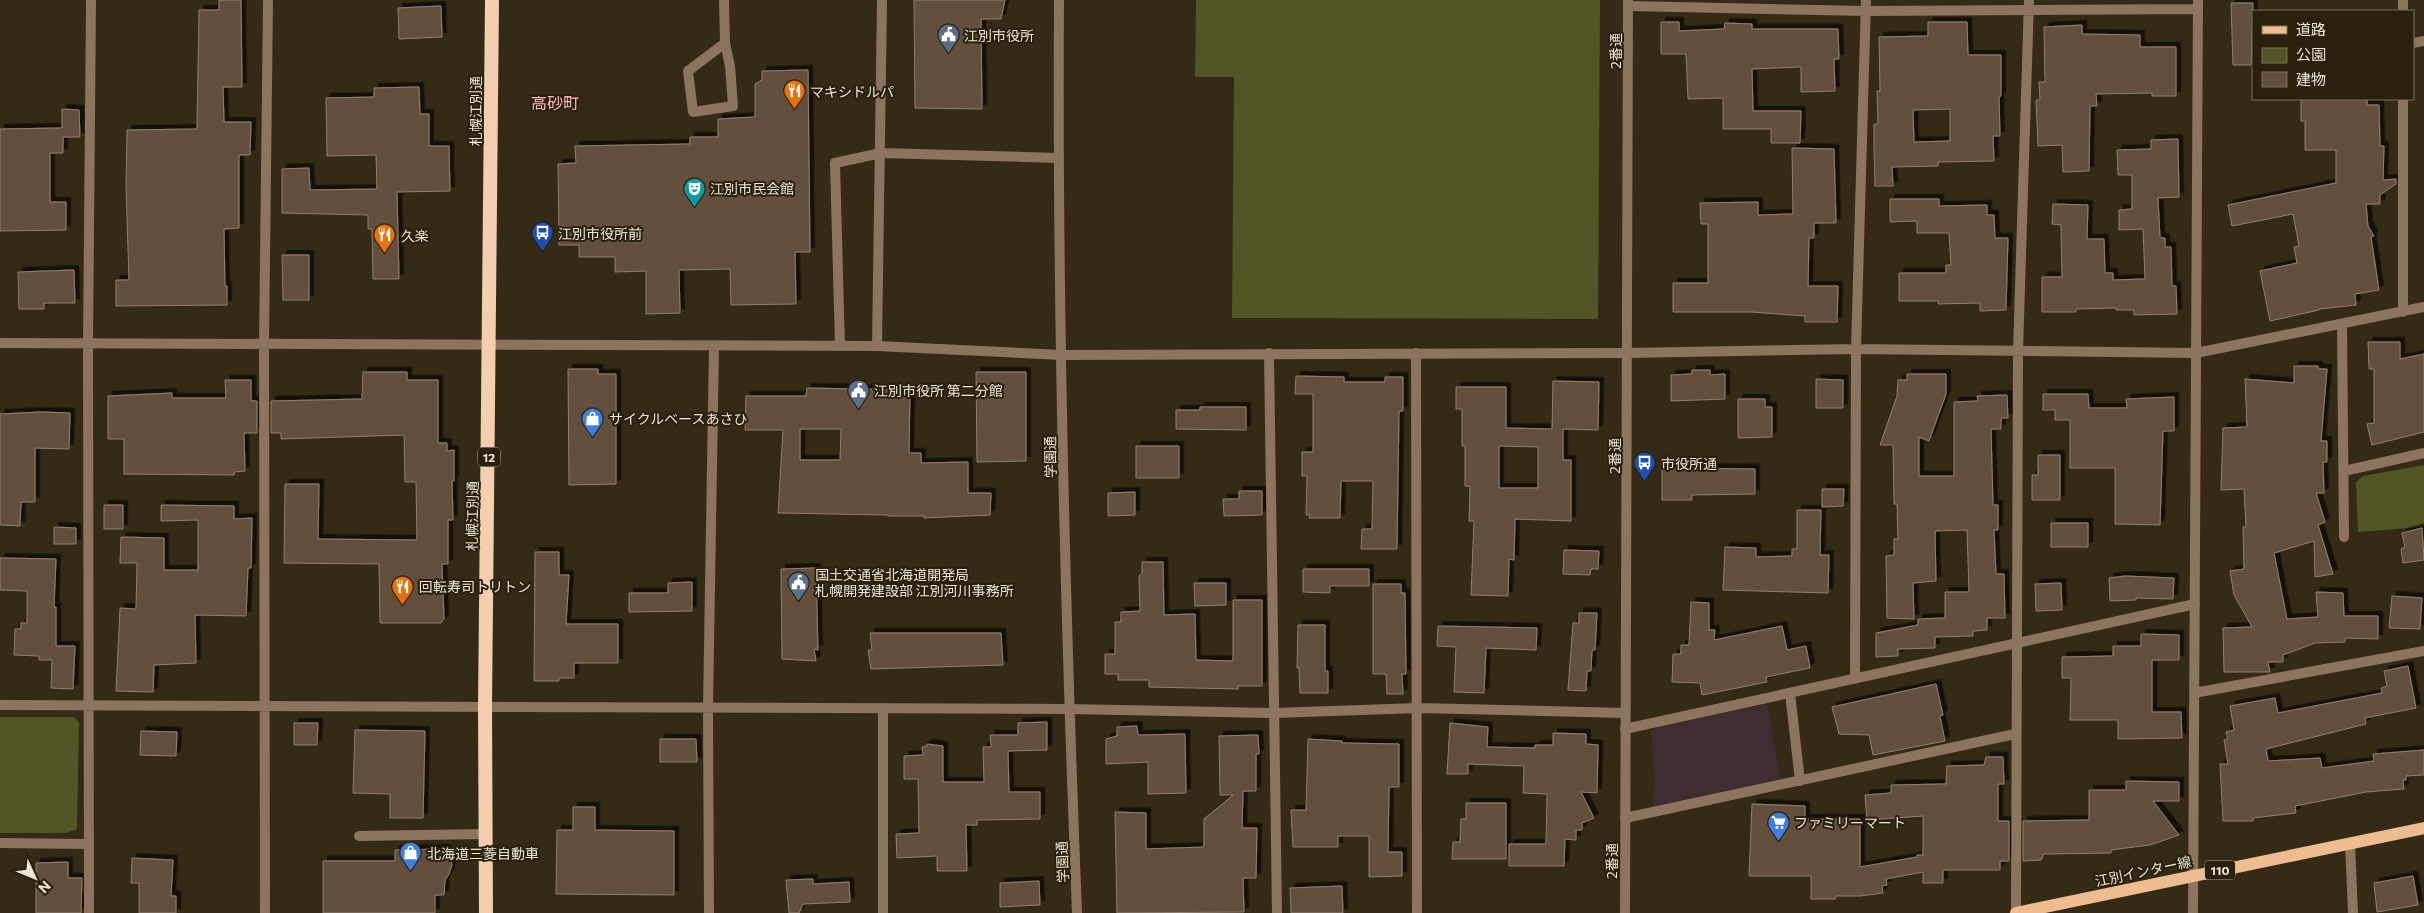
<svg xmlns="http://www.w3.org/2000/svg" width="2424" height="913" font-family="Commissioner,'Noto Sans JP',sans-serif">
  <defs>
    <filter id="shadow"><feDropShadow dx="4.5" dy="-4.5" stdDeviation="0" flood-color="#0009"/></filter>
  </defs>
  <rect width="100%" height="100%" fill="#342a15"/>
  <path fill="#402d33" d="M1767,704L1780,779L1653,806L1655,780L1651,731L1660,727Z"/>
  <path fill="#525626" d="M1196,0H1600L1598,319L1232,318L1234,77H1195Z
    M2424,465V527L2358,532L2356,482L2363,476Z
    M0,717H74L79,722L77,829L66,833H0Z"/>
  <path fill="#62503e" stroke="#937f6c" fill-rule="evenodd" filter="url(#shadow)" d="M219,0H241L242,87H223L224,122H251L250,155H239V228L224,229L225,286H227V305L116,306V280H129L126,187L127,130L197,129L199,10H219Z
    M914,0H1005L1001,19H981L982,109L915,108Z
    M2231,3H2253L2251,65H2233Z
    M441,6L442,37L399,39L398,8Z
    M1661,22H1679V31L1724,29L1725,23L1752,24V29H1838L1839,59H1834L1835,91L1801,92V67L1752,69L1753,111H1801L1800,143H1771V129H1723V98L1688,99L1686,54H1661Z
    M1928,22H1967L1968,55H2001V96H1999L2000,136H1993L1994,161L1938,162V166L1892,167L1893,186H1875L1874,150V124H1878L1877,91H1880L1879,37L1928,36ZM1950,109V141L1914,142L1913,110Z
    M2082,25V34L2140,35V47H2176V96H2152V93L2096,94L2097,106H2090L2089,171L2063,172L2062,145L2038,146L2036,100H2040L2039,82H2045L2044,27Z
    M808,70L810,252H795L796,304L731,305L730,269L679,270L680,313L646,314V271L615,272V257H579V245H559L558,164L576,163L575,146L690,144V137H718V119L755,117V84L762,80V71Z
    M419,87L420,114H429V146H449L450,191L397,192L399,279H373L372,229H368V215L282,213V169L309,168L310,190L377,189L376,155L327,156L326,98L374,97V88Z
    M2301,99H2367V105H2379L2380,146H2384L2383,180L2396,179V184L2380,195V204H2366L2368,226L2374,236L2371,237L2379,290L2355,294L2356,305L2319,309V310L2270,321L2260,271L2297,263L2294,247L2299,246L2293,214L2232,226L2228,205L2336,183V150H2305V121H2301Z
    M62,109L79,110L80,137H63V153H50V202H66V230L0,231V129L62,128Z
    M2178,139L2179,197L2158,198L2160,238H2165V247H2171L2172,286H2176L2177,314L2134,315V310H2116V308L2076,309V312H2042V277H2062L2061,225L2052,224L2053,204L2088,205L2087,239H2104L2105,273H2113V280L2145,279L2143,229L2119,230V210L2132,209V175H2118L2117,150L2151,149V140Z
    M1792,148L1834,149L1836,223H1814V238H1809L1808,286H1838L1837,322H1805V316L1751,312H1673V283H1708V224H1701L1700,203L1758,202V215L1793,214Z
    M1890,199H1939V206L1987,205V215H1994L1995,238H2008L2006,310L1980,311V303L1938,304L1939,301H1899V273H1946V265H1951L1949,233H1917V221L1890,222Z
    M282,255H309V300H283Z
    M74,270L75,303H44V309H19L18,272Z
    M2368,342H2400V359L2424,354V432L2372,445L2367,424L2374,423V369H2369Z
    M2294,366H2318V369H2327L2321,441H2327V462H2323L2324,493H2316L2325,522L2318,525L2333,574L2315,577L2314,541L2274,553L2287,619L2318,617L2316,592L2343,593L2344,616H2378V639L2345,638V642L2315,643L2283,655V662H2268L2270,672H2224L2223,628L2252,627L2234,595L2230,571L2244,569L2243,527H2246L2244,489L2221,490L2223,428L2247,427L2245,379L2294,383Z
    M568,369H598V374H616V484L569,485Z
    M1692,370H1710V375L1725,374V399L1671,401V375L1692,374Z
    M363,372H407V380H438V443H447V451L454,450V481H452L453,520H448V564H442L444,619L441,623H380L379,564L284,563L285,484H319L318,539L417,540L416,482H405L404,435L281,439V433H271V401L362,399Z
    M976,372H1026V461L977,462Z
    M1907,374H1946V394L1929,441L1919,437V476H1954V402L1978,401L1977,396L2007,395L2008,418H2001V429H1991L1993,505H1998V530H1994L1996,574H2004L2005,618H1987V630L1973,631V636L1935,637V648L1898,649V656L1876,657V633L1918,625V619L1945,618V592H1969L1967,530L1935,531L1936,581L1913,583L1914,619L1887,618L1886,556L1894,555V539H1898L1897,504H1894L1893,445H1880L1897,396L1898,380H1907Z
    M1296,376L1344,377V382H1385V377H1403V411H1399L1397,549H1361L1362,529H1372L1373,481H1341L1340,518H1309L1310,515H1306L1307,476H1302V452H1313V394H1295Z
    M1816,379L1843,380V408H1816Z
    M225,380H251V401H257V433H244L245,471L234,472V475L124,474V439H108V396L172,393V398H226Z
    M1553,381L1599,382L1598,430L1563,429V460H1571V521L1515,519L1514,560L1509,559L1508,596L1471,595L1474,521H1469L1470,486H1465V446H1462V409H1456V387H1506V428L1552,429ZM1499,446L1538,447V488H1499Z
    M807,388L910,390L909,453H921V463L968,462V493H991L990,515L924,518V516H888V515L778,513L783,430H745L746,396H806ZM800,429H841L840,460H800Z
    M2043,394H2088L2089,408H2127L2126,399L2174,397V431H2163L2160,525L2115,524V468H2070V420H2055V410H2043Z
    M1738,399H1765V407H1772V437L1738,438Z
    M1200,407H1246V430L1176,429V410H1200Z
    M41,412L70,413L69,449L35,448V502H21L20,526L0,525V414Z
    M1136,446H1179V478H1136Z
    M2038,455H2060V500H2032V475H2038Z
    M1662,468L1755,469V494L1692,495V500H1662Z
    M1822,489H1844L1843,506L1822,507Z
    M1239,491H1262V515L1224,516L1223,499H1239Z
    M1135,492V515L1108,516V493Z
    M104,505H123V529H104Z
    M161,505L234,506V519L252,518L251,568H248L246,616L195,615L196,663L154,665L153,692L116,691L120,608L136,609L137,563H120L121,537L164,538V570H198V520L161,521Z
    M1797,510H1821L1820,555H1829L1828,593L1723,590L1725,547L1756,548V557L1792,556V549H1797Z
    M2051,523H2088V547H2051Z
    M54,527L76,528V544H54Z
    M2422,528L2424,560L2403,563L2401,549L2405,547L2402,533Z
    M1564,550L1599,551L1598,569H1591L1590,575L1563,574Z
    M535,552H559V575H569L566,624H618V663H574V678H559V681H534Z
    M0,558L56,559L54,607H56V646H75L73,689L51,688L52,660H39V656L14,655L15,629H21V623H27V591L0,590Z
    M1142,562H1163L1164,615L1195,614L1196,660L1233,661V600H1262V686H1238V689L1149,687V680H1118V674H1105V654H1115V622H1121V612L1140,611L1139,576L1142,573Z
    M816,568L818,650L814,649L816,661L782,659L781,569Z
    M1303,569H1369V586H1330V593L1303,592Z
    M2125,576L2174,578L2173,599L2136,598V600L2110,601L2109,578Z
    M692,582V611L629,612V593H668V583Z
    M1194,583H1226V605L1195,606Z
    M2061,583L2062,610L2036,611L2035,584Z
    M1373,584H1401V593H1405L1406,674H1402L1403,694H1387L1386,674H1373Z
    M2392,596L2422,598L2420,629L2389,628Z
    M1691,602L1709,603V630H1715L1714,640L1782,626L1787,650L1806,646L1810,668L1766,677L1767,682L1702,695L1700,683L1672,682L1673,654H1681V645H1689Z
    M1579,613H1597L1595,650H1592L1591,671H1587L1586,691L1568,690L1573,623H1579Z
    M1298,625H1325V671H1328V693H1300L1299,668H1297Z
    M1438,626L1537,628L1536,650L1486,648L1484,693L1454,692L1456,647L1437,646Z
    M870,633H1001L1003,665L871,669L868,650H872Z
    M2141,634L2179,635V660H2152V712H2181L2182,738L2118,739V720H2070L2071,678H2062V657L2113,656V646H2141Z
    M2408,666L2416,708L2365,718L2366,724L2266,749L2268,761L2320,758L2322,768L2374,761L2373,754L2424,750V775L2406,776V780H2403L2404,789L2366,792L2295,806L2296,813L2253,818V821H2223L2220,764H2228L2224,740L2228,739L2226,732L2234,730L2230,706L2275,698L2278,713L2382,693L2381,688L2387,686L2384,671Z
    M1936,684L1943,715L1940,716L1945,741L1873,755L1869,735L1839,734L1832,707Z
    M1047,722V750L1008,751L1009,792H1040V819L977,820V825H966L967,871H937V856L897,858L896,834L919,833L918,779H904V756L923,755L922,747L927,746V744L943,746V782H984L983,747H991L990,735H1018V723Z
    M294,723H318L317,745H294Z
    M1450,723L1488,727L1487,747L1535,748V745H1553V733L1586,734V744L1598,745L1597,793L1581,792L1594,818L1582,823V830H1576V840L1565,839L1564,866H1509V844H1546L1547,794L1523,793L1524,766L1468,764V774H1447Z
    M1137,726L1138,735L1185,734L1186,793L1148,794V762L1106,764V739L1117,736V727Z
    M355,730L425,731L423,818H390V794L353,793Z
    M141,731L177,732L176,756L140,755Z
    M1258,735L1259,754H1256V791H1243L1242,828H1257L1256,878H1243L1244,912L1117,913L1115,812L1146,813V849L1204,847V819L1233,795H1220L1219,736Z
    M660,739H696L697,762H660Z
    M1308,739L1342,741V743L1399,744V787H1389L1388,852H1402V876L1369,877V836H1338V847H1293L1291,810H1306Z
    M1986,757H2003L2004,784H1998V821H2009V861H2000V870H1943V883H1923V872L1886,879L1887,885L1882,886L1883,893L1860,896H1836L1835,899H1811V876H1749L1752,804L1805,806V819H1860V867L1917,857V855H1923V816L1867,820L1865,795L1891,793V785L1946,784L1947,766L1984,765Z
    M2126,781L2179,782V801H2153L2179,835L2150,845L2111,850V853L2044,854L2041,860L2023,861V821L2089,820V790H2126Z
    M1466,803H1506V859H1452L1453,842H1460L1461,819H1466Z
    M573,807H595V830L674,831V895L556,894L557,830H573Z
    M445,849L450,855L452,865L449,874L445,880L444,895H435V913H323V861H395V850Z
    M132,858L173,860L171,896H176V913H139V883H131Z
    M68,862V878H82L81,913H36V863Z
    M2413,876L2418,905L2377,912L2374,883Z
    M813,879V884L849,882L850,902L803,904L799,913H789L786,880Z
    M1039,881L1040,905L1000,907V883Z
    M1342,886L1343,913H1291L1290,888Z"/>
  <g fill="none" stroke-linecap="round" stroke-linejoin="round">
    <path stroke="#8c745f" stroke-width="10" d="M840,346L835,163L881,153
      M1790,693L1800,781
      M359,836L486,834"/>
    <path stroke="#8c745f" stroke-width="10" d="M724,0L725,43L730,66L733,106L693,112L688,71L725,43
      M2403,0V11
      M1628,6L1866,11L2198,9
      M2413,43L2424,41
      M2403,99V312
      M881,153L1058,158
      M2342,324L2344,537
      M0,343L877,346L1062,355L1628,353L1856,349L2196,353L2424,307
      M877,346L882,0
      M1269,353L1277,913
      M1416,353L1417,913
      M2344,471L2424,453
      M1855,679L1856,349L1866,0
      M2194,693L2424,651
      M0,705L1069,709L1275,713L1418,708L1625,713
      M1625,729L2195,604
      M1625,818L2015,734
      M0,843L89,844
      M2350,843L2353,913
      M89,913L88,344L91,0
      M265,913L264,345L268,0
      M709,913L708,707L714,346
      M883,913V708
      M2016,913L2018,351L2029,0
      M2193,913L2198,0"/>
    <path stroke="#8c745f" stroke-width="10" d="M1059,0C1057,304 1065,609 1077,913
      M1625,913L1628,0"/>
    <path stroke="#eebc91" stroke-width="12" d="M2016,913L2424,828"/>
    <path stroke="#f4ceaf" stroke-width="14" d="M486,913L485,707L492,0"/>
  </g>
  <defs>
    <symbol id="civic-pin" viewBox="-11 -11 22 30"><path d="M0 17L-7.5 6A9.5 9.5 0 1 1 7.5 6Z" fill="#5c6f8a" stroke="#2a200b"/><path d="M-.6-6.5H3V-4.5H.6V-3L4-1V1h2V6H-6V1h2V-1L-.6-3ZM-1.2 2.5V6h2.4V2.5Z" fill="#fff"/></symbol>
    <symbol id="restaurant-pin" viewBox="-11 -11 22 30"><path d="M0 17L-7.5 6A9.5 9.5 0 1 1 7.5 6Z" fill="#e8710a" stroke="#2a200b"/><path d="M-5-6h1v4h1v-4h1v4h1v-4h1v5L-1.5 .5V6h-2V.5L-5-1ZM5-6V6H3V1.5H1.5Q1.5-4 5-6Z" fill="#fff"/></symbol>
    <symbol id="theatre-pin" viewBox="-11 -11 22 30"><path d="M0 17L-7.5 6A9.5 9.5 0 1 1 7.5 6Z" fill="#0f9aa8" stroke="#2a200b"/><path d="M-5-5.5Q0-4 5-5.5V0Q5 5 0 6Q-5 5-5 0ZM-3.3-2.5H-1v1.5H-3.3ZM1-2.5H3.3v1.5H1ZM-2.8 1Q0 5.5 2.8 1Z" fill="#fff"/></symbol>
    <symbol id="bus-pin" viewBox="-11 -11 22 30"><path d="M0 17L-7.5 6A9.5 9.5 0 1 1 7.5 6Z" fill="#1a4fb4" stroke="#2a200b"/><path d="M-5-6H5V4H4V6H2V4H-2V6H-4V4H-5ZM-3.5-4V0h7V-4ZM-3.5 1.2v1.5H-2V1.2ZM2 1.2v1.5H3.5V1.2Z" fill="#fff"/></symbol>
    <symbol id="shop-pin" viewBox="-11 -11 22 30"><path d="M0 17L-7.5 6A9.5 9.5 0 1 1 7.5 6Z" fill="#3f7fe0" stroke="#2a200b"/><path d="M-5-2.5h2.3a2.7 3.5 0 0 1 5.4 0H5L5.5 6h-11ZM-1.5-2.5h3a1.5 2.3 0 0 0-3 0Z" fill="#fff"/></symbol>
    <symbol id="supermarket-pin" viewBox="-11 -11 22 30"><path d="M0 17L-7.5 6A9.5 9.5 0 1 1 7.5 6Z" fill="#3f7fe0" stroke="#2a200b"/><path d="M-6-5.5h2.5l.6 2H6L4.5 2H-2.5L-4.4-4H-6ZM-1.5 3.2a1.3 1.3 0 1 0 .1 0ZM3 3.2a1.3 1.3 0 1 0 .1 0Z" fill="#fff"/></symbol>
  </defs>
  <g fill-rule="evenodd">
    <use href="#civic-pin" x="936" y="22" width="25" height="34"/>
    <use href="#restaurant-pin" x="782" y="78" width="25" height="34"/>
    <use href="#theatre-pin" x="682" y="176" width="25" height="34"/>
    <use href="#bus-pin" x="530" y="220" width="25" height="34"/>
    <use href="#restaurant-pin" x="372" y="222" width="25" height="34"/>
    <use href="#civic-pin" x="846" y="378" width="25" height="34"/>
    <use href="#shop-pin" x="580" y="406" width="25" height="34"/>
    <use href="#bus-pin" x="1632" y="450" width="25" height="34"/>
    <use href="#civic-pin" x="786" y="570" width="25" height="34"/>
    <use href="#restaurant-pin" x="390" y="574" width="25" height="34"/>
    <use href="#supermarket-pin" x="1766" y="810" width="25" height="34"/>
    <use href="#shop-pin" x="398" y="840" width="25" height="34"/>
  </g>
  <g text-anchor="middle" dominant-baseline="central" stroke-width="4" stroke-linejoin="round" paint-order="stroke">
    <g fill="#2a200b" stroke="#b2ab9b" stroke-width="1">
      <rect x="478" y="447.5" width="22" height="19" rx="4"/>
      <rect x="2205" y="860.5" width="30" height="19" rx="4"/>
    </g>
    <g font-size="12" font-weight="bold" fill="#ece6d9">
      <text x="489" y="457">12</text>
      <text x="2220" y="870">110</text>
    </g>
    <g font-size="14" fill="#ece6d9" stroke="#2a200b" text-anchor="start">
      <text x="964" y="35">江別市役所</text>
      <text x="810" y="91">マキシドルパ</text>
      <text x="710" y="188">江別市民会館</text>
      <text x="558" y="233">江別市役所前</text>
      <text x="401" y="235">久楽</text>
      <text x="874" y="390">江別市役所 第二分館</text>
      <text x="609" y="418">サイクルベースあさひ</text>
      <text x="1661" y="463">市役所通</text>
      <text x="815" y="574">国土交通省北海道開発局<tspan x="815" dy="16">札幌開発建設部 江別河川事務所</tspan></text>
      <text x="419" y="586">回転寿司トリトン</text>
      <text x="1794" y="822">ファミリーマート</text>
      <text x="427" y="853">北海道三菱自動車</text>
    </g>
    <g font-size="14" fill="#ece6d9" stroke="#2a200b">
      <text transform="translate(1615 51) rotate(-90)">2番通</text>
      <text transform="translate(475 111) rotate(-90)">札幌江別通</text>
      <text transform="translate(1614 456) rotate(-90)">2番通</text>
      <text transform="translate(1050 457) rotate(-91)">学園通</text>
      <text transform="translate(472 516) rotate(-89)">札幌江別通</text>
      <text transform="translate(1611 861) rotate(-90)">2番通</text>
      <text transform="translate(1062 862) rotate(-92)">学園通</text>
      <text transform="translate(2143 871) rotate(-12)">江別インター線</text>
    </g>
    <g font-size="16" fill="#fbb8c7" stroke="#2a200b">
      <text x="555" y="102">高砂町</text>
    </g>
  </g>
  <rect x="2252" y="10" width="162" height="90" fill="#2a200b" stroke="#786f5d"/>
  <rect x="2262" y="26" width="25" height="8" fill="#eebc91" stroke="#786f5d"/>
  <text x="2296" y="35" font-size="15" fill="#ece6d9">道路</text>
  <rect x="2262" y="48" width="25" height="15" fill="#525626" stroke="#786f5d"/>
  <text x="2296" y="60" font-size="15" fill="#ece6d9">公園</text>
  <rect x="2262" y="72" width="25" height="15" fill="#62503e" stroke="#786f5d"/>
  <text x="2296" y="85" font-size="15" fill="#ece6d9">建物</text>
  <g transform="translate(35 878) rotate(134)" stroke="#2a200b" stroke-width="4" paint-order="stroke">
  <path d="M0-4L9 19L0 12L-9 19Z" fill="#ece6d9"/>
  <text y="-8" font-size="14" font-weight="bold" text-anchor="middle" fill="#ece6d9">N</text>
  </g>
</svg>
